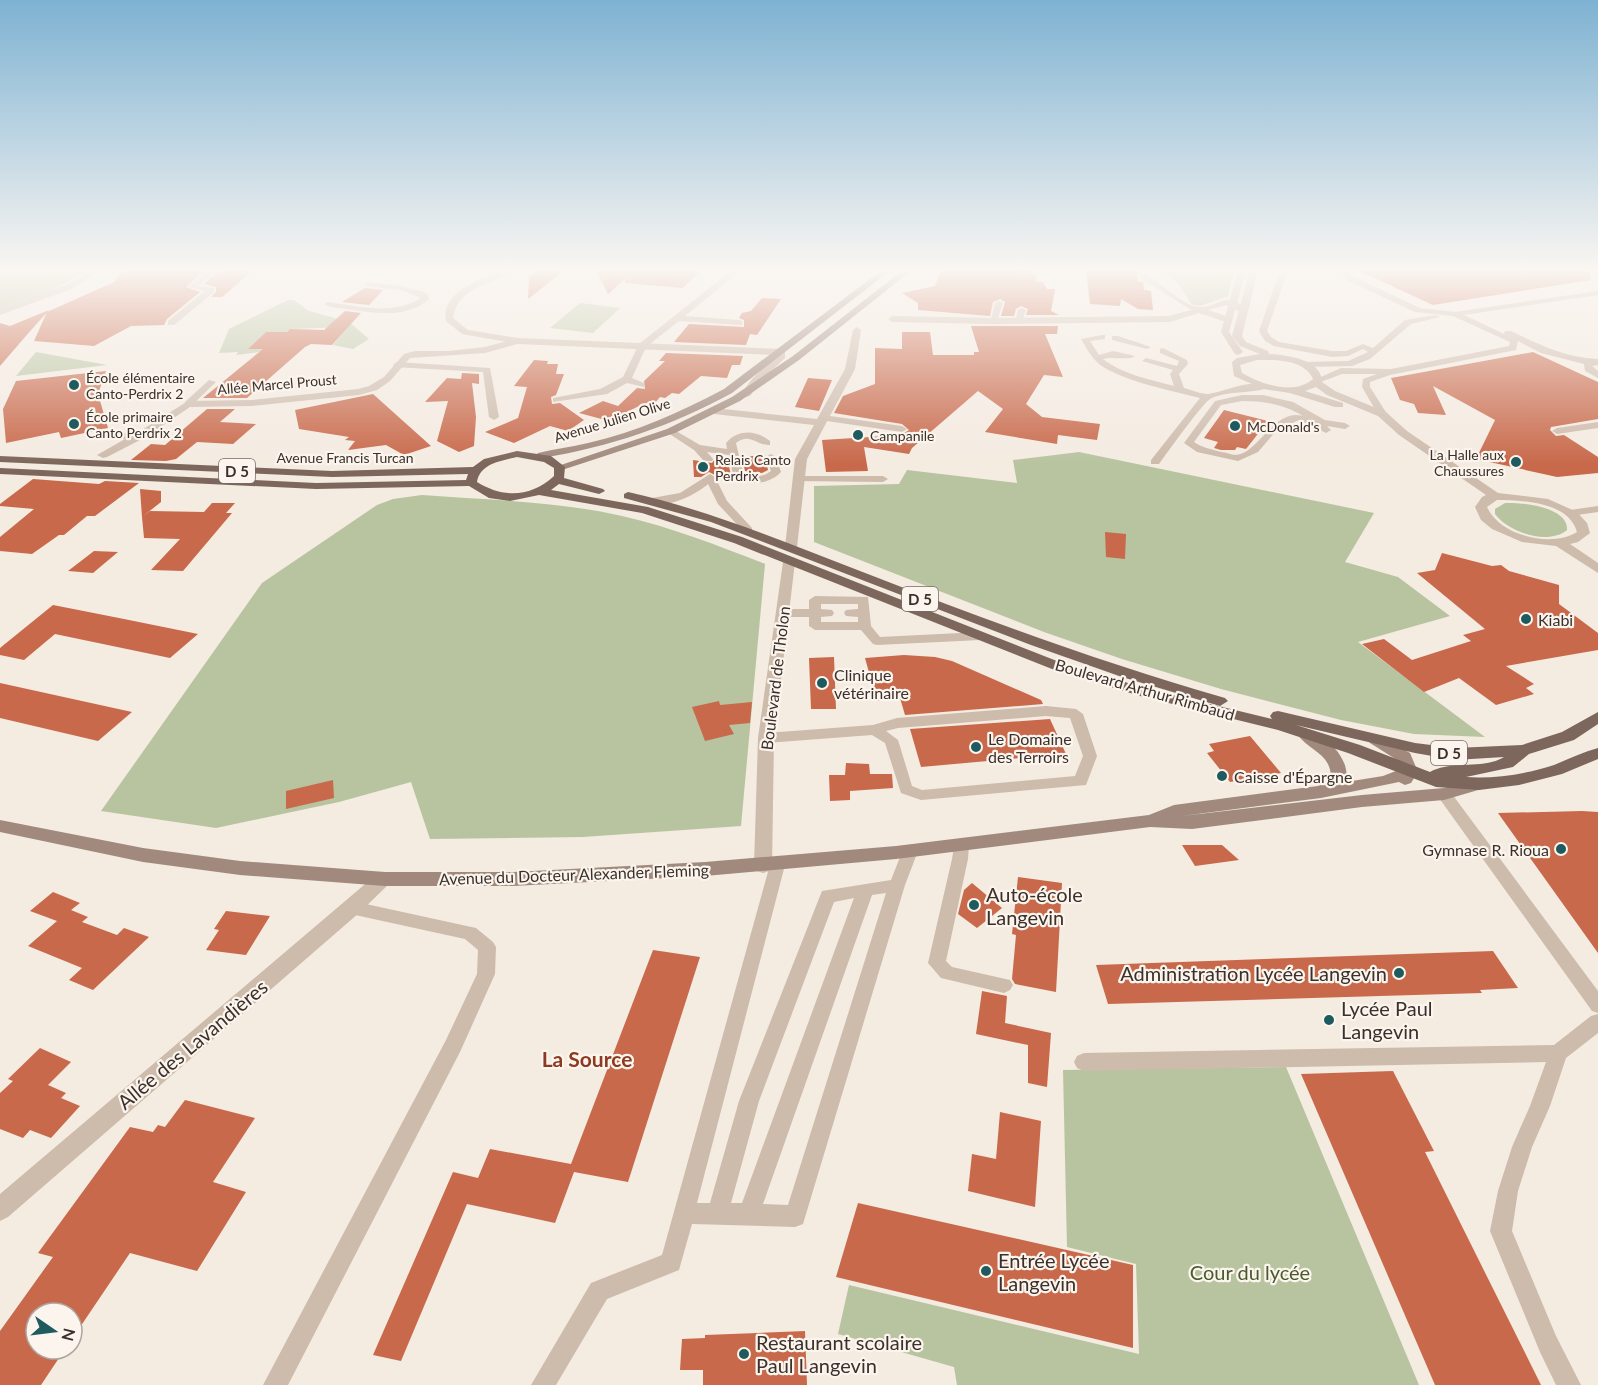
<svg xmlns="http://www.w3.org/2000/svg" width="1598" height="1385" font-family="Lato,sans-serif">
  <rect width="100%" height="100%" fill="#f4ebe1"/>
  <path fill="#b8c4a0" d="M0,270H90L51,290L0,309Z
    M1159,270H1234L1228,296L1200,306L1192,305L1177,282Z
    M288,300H294L309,311L349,322L369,339L353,349L333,345L348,327L290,329L287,332H266L248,349H269L268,351L236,355L238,352L219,353L229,329Z
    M580,303L620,308L593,333L550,328Z
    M36,352L107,365L16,376Z
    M1079,452L1374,513L1345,562L1398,577L1450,616L1358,642L1485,737L1414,734L1341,720L1221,689L1122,659L1044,632L814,542V486L899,484L907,470L1017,483L1013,460Z
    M422,495C488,500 557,501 622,516C671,527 719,546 765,564L741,826L583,837L430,839L411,782L339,802L216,828L101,811L262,583L377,505L393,499Z
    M1505,503C1521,502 1569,507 1567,530C1548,546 1508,532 1495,514V509Z
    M1286,1067L1419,1385H957L954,1367L838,1334L849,1285L1139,1354L1136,1264L1067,1247L1063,1070Z"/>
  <path fill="#c8694b" d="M124,270H205L186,287L200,292L167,319L164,325L131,326L94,346L34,341L47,312L114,282Z
    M220,270H253L222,297H211L216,292V287L204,284Z
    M538,270H565L528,299L529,277Z
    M596,270H701L683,288L625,283V279L608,294Z
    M941,270H1032L1031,274L1037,275L1035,281L1043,282L1047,289H1055L1051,311L1059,315H1026L1028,309L1021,306L1016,309L1014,316H1001L1005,302L1000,299L993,302L990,316L918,310V303L902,293L935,286Z
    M1086,270L1137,271V281L1143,282L1144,290L1151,291L1153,310L1138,309L1121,299L1120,306L1090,304Z
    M1357,270H1590L1591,280L1433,305Z
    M365,288L383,290L369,305L342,302Z
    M762,298L781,299L757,335L750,334L746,345L674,342L689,324L744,327V320L739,318L742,313L751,311Z
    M49,310L25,337L0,366V323L10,326Z
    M345,311L361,313L332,345L311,344L305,347L247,398H203L263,349H248L266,332H287L290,329L324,330Z
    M971,326H1058L1057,334H1045L1063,377L1044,375L1026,404L1042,417L1100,424L1097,440L1058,435L1057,444L985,432L1003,409L978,391L912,448L909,454L864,447L868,471L826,472L822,440L901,435L909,430L902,424L834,413L843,396L875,384V348L902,349V332H930L933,355H974V352H979Z
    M1533,352L1598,382V419L1557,426L1551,427L1550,430L1556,436L1564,435L1598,457V473L1557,477L1476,459L1495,420L1433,386L1446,415L1418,413L1414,404L1400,400L1391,378Z
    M666,353L743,356L740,365H732L727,378L701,376L679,394L672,393L665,398L660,397L654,404L645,403L609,421L579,413L603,401L618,406L637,388L645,389L644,381L665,361H659Z
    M534,360L548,361L547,364H558L556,374H564L556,395L551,397L552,404L560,403L584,420L568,431L550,426L514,443L485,432L518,418L527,387L514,386Z
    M106,371L98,394L108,428L61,438L59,432L6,443L3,409L16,381Z
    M462,373L479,374V384L472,383L476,417L474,446L459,452L437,441L448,401L425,402L447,378L461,379Z
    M808,378L832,380L819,411L795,407Z
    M373,394L431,446L404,455L386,445L348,450L355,441L345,440L349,437L299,429L295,410Z
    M207,409H235L220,422L256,424L233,444L197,442L176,459L166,461L131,460L151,444L165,445Z
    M1224,410L1268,421L1246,449L1237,447L1235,450H1221L1214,448L1218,442L1204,438Z
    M765,455L768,470L762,473L745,471L742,457Z
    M727,458L731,475L717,476L709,472L701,477H694L693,460L712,463L715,459Z
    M33,479L99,484L105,481L139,483L95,516H87L64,535H59L32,554L0,551V537L34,509L0,506V504Z
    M140,489L161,491V502L142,517Z
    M212,503H235L226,513H232L183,571L151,570L180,539L144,538L142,517L150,511L204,512Z
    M1105,532L1126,534L1125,559L1106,557Z
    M94,551L118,552L93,573L68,571Z
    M1442,553L1492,566L1501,565L1509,571L1559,585V604L1598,633V650L1506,666L1534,684L1526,688L1534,694L1496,705L1459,678L1424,692L1362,644L1384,639L1412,660L1471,641L1463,635L1485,629L1417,573L1435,570Z
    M53,605L119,618L198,634L170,658L55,634L24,660L0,655V648Z
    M904,655L935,657L952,661L1041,700L1043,704L905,715L900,698L877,701L865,658Z
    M834,657L836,709H811L809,658Z
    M0,683L132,712L98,741L0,718Z
    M719,701L720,705L752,702L750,723L729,725L734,734L705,741L692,707Z
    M1050,719L1066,754L921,767L910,729Z
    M1250,736L1281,773L1230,782L1207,753L1214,751L1209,744Z
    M846,763L869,764L870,774H892L893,788L850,791V800L830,801L829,775H845Z
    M333,780L334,798L286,809V791Z
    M1582,811L1598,812V953L1498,813Z
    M1182,845H1222L1239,860L1195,866Z
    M1018,877L1062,883L1056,992L1015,984L1012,979L1016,935L1012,934Z
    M972,883L1002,908L977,928L958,914L964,890Z
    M53,892L80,903L71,910L88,917L82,922L117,935L124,928L149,937L93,990L69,980L82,968L28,946L57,921L30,911Z
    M226,911L270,916L246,955L206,950L219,930L214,929Z
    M653,950L700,957L628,1182L574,1172L555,1223L467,1204L401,1361L373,1355L453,1172L478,1178L490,1149L571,1164Z
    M1493,951L1518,988L1480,990L1482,993L1108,1004L1096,965Z
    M982,991L1007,996L1005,1023L1051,1033L1047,1087L1028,1083V1045L976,1034Z
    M40,1048L71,1062L48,1085L66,1093L61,1098L80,1106L51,1138L30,1130L23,1138L0,1129V1093L13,1081L8,1079Z
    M1393,1071L1434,1151L1425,1152L1541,1385H1435L1301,1074Z
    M185,1100L255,1118L213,1182L246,1192L197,1271L130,1253L72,1339V1313H36V1349H65L41,1385H0V1331L53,1257L38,1253L130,1127L153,1132L158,1125L165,1127Z
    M1000,1112L1041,1121L1035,1207L968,1191L972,1154L996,1159Z
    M858,1203L1133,1265V1348L836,1277Z
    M805,1331L807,1385H703V1370H680L682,1339L705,1338V1335Z"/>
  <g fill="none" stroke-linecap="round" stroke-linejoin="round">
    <path fill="#cdbbac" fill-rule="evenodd" d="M209,270H218L198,286L214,288V292L174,325H168V321L205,291L188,287Z
      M1280,270H1288L1267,331L1271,337L1279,342L1332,351H1346L1363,344L1373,348L1405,320L1436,315L1440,317L1411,324L1370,359L1352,366L1302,367V363L1305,362L1348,361L1368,352L1363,349L1348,356L1332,357L1274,346L1265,341L1259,331Z
      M1339,270H1347L1352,276L1420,308L1455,312L1598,291V295L1464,315L1504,334L1505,331H1511C1540,345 1566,358 1598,359V365L1592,366L1598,371V378L1585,371L1584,364L1541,353L1518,341L1516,350L1390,375L1370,382V387L1387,414L1379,416L1362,387L1363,379L1377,374H1342L1318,383L1314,380L1341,368L1391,369L1509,346L1510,342L1453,316L1415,312L1346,280Z
      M368,282L402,286L427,293L429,299C407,319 374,313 347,309C339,308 330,308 324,304L328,302C359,306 392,316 421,298L401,290L365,286L364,284Z
      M999,301L1003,303L997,321L990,323L995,303Z
      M1022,308L1026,310L1022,321L1015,323L1018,310Z
      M1102,335H1105V339L1090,341L1099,355L1113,351L1135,356C1128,361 1113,356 1103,359C1122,374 1151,380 1174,386L1170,374L1173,370L1142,361L1146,358L1177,366L1179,361L1160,353V349L1163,348L1187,360L1188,364L1179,374L1184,388C1191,390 1201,394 1208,394C1225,392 1253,377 1268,387C1258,394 1226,390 1210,399C1202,404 1167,453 1159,464H1151V460L1200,398C1174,391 1110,379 1094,359C1089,353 1085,346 1081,339Z
      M1112,336H1118L1151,347L1147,349L1112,340Z
      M397,362L490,368L499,417L494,420L489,417L483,372L394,367L393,365Z
      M209,380L216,382L191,406H185V402Z
      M1242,395H1263L1293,402L1325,420L1345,423L1350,426L1345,429L1327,426L1331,430L1326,433L1299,420L1277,430L1258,452L1238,461L1197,452L1184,443L1215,401ZM1242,401C1265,401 1283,404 1303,416C1274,408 1258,454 1236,455C1231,455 1226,452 1221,452C1211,449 1203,448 1194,442L1221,405Z
      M823,415L902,426L907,429L902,432L820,420L818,418Z
      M1598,422V428L1557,434L1552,431L1557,428Z
      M671,428L700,445L727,449L726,443C738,429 756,430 770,441V445C757,446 750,432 736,443L743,473C753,478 762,478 771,471L766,457L771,454L776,457L781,472C769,485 746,487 733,475L729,455L707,452L713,459L712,461H704L694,450L668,433L666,431Z
      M710,474L715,477L727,501L752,528V532H744L718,504L708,484C696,495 661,512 647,501L652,498L680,493Z
      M799,476H883L888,479L883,482L795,481L794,479Z
      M1598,506V512L1570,516L1565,513L1570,510Z
      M815,596L868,597L871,626L880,637L980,632L986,636L980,640L877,645L873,644L861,630H815L809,626V617H784L778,613L784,609H809V600ZM821,604H858V609L846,610L844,613L846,616L858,617V622H821V617L832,616L834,613L832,610L821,609Z
      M1046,706L1076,709L1083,714L1097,756L1086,785L921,800L901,793L885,743L872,735L766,743L759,738L766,733L873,725L897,718ZM1046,716L1070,718L1083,756L1075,776L922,790L912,786L898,740L886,731L898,728Z
      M1444,789L1449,790L1598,991V1013L1592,1011L1439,798L1436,794L1439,790Z
      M961,839L967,841L969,845L968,859L946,961L952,967L1010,980L1013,985L1010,990L1004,993L941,978L928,963L952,859L955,841Z
      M910,845L916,847L918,851L905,885L803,1224L795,1227L692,1224L679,1270L607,1299L556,1385H531L591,1283L662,1255L771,861L777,859L783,861L785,865L697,1203H710L739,1101L822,891L891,880L904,847ZM886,893L788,1205L763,1204L872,895ZM854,898L742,1203H731L759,1101L834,902Z
      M352,901L476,928L493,942L496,947L495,974L460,1052L288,1385H263L446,1040L477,974L478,950L465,939L346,913L344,908L346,903Z
      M1598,1014V1033L1566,1058L1550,1106L1532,1147L1518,1191L1512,1231L1556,1336L1581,1385H1556L1540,1352L1490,1231L1498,1191L1512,1147L1530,1106L1546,1062L1084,1071L1077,1068L1074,1062L1077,1056L1084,1053L1554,1045L1591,1016Z"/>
    <path fill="#cdbbac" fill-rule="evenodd" d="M732,270H741L685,316L739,320L742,321V325L679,321L646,347L632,378L644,383V387L627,383L607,394L553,402V398L600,389L623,377L639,344Z
      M1141,274H1147C1158,282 1186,307 1199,307C1220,308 1226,289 1247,310L1240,312L1227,305L1208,310L1232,318V322L1229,323L1199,313L1170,322L993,324L892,322L888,319L892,316L993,318L1169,316L1191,310L1141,278Z
      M857,327L861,330L855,369L807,459L797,547L795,550H787L785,547L795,459L814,425L714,414L709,411L714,408L817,419L845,369L853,330Z
      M518,338L523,341L521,343L485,353L410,358L390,381L377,390L359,395L252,406L190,407L144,438L107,457L103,458L97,455L125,439L105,438V434L137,433L188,401L252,400L358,389L369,386L384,377L404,354L415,351H449L485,347Z
      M789,558L795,562L774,738L772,866L769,871L763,873L757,871L754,866L758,738L783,562Z
      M383,872L389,874L392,879L389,884L359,913L8,1217L0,1221V1194L377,874Z"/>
    <path fill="#cdbbac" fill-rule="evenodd" d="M93,270H103L71,289L0,315V309L65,285Z
      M502,270H513C491,286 458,286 453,318L468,330L518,338L780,349L785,352V358L759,383L750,396L746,397L741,394L752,379L775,357V355L518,344L462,334L446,321C440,292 481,279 502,270Z
      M1238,270H1246L1229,332L1243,352L1238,355L1235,354L1221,332Z
      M1250,270H1258L1242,336L1246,342L1268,351L1269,354C1286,355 1322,359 1322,382L1335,391L1386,412L1407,431L1498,493L1548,499L1577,512L1587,523L1590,533L1578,542L1570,544L1598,563V573L1556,546L1522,542L1492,529L1481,520L1475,507L1482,497L1486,495L1399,435L1378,416L1327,395L1316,387L1305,391L1343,403V407H1335L1290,393L1263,389L1234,376L1232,362L1237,358L1260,354L1240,346L1232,336ZM1257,360C1276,360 1304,359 1313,379C1294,396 1261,384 1242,373L1240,365ZM1497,500C1523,500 1569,502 1577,532C1551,548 1500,536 1487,507Z"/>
    <path fill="#a18a7d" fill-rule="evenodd" d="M882,270H891L732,393C672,426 609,447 542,458L536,455L538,453C555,449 571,447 588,443C636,432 681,412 724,389Z
      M903,270H912L799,360L740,401L675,433L565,469H557L555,467L667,429L732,397L793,356Z
      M1305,729C1326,735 1351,758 1346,782L1383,776L1401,769L1397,760L1370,743L1368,739L1370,735L1376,734L1410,753L1418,772L1411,783L1405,785L1399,782L1321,798L1182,816L1362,795L1444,788L1479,778L1485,780L1487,784L1485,788L1444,800L1362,807L1192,829L1150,827L896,859L705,876L513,886H385L240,875L143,862L0,832V820L143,848L240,861L385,872H513L705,862L896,846L1149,815L1174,805L1318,786L1331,778C1331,753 1309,751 1297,734L1299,730Z"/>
    <path fill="#7d675c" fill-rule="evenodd" d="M517,451L551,456L565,467L564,478L603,489L605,491L599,494L559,484L551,490L648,507L742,537L1062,663L1148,689L1272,719L1270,716L1273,712L1278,711L1415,743L1455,748L1522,745L1562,732L1598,712V724L1574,740L1529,754L1513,767L1466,777C1494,779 1527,774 1554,765C1569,759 1583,752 1598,748V759L1562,774L1519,785L1479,790L1436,787L1348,753L1278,730L1140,696L1052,669L734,543L642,513L539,495L510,501L489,498L469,486L316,489L0,474V468L316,483L466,480L468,474L332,477L0,462V456L332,471L473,467L484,459ZM517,457L544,462L554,468V476C530,498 503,498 477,482C480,463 501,461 517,457ZM1296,725L1415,753L1455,760L1504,757C1483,770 1451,760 1430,772L1360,745Z
      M628,492C713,511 792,545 873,576C989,621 1105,664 1225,698L1228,701L1220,706L1122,677L1031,645L711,522L624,498V494Z"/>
  </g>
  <linearGradient id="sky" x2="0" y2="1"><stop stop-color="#7eb2d2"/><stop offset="0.58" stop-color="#faf6f2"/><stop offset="1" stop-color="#faf6f2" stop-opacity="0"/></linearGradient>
  <rect width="1598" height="464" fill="url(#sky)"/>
  <g fill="#1f5a5e" stroke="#fbf5ee" stroke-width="2">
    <circle cx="74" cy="385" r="6"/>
    <circle cx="74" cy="424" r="6"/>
    <circle cx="1235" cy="426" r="6"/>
    <circle cx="858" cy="435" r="6"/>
    <circle cx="1516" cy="462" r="6"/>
    <circle cx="703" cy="467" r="6"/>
    <circle cx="1526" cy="619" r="6"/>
    <circle cx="822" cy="683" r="6"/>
    <circle cx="976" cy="747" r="6"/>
    <circle cx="1222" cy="776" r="6"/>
    <circle cx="1561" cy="849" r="6"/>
    <circle cx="974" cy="905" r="6"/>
    <circle cx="1399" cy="973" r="6"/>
    <circle cx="1329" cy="1020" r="6"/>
    <circle cx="986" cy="1271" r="6"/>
    <circle cx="744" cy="1354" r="6"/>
  </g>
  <g text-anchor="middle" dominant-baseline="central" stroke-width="4.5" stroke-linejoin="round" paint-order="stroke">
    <g font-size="14" fill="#3b302b" stroke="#fbf5ee" text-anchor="start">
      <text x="86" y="377">École élémentaire<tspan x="86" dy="16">Canto-Perdrix 2</tspan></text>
      <text x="86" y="416">École primaire<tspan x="86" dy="16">Canto Perdrix 2</tspan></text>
      <text x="1247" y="426">McDonald's</text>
      <text x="870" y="435">Campanile</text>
      <text x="1504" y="454" text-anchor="end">La Halle aux<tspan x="1504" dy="16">Chaussures</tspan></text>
      <text x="715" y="459">Relais Canto<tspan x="715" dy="16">Perdrix</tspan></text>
    </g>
    <g font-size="14" fill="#3b302b" stroke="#fbf5ee">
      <text transform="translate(277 384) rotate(-5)">Allée Marcel Proust</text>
      <text transform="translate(612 420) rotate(-17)">Avenue Julien Olive</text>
      <text x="345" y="457">Avenue Francis Turcan</text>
    </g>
    <g fill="#fbf5ee" stroke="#756b66" stroke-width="1.5">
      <rect x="219" y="459" width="36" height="24" rx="4.5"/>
      <rect x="902" y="587" width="36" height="24" rx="4.5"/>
      <rect x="1431" y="741" width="36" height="24" rx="4.5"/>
    </g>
    <g font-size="15" font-weight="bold" fill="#3b302b">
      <text x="237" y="471">D 5</text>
      <text x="920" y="599">D 5</text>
      <text x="1449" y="753">D 5</text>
    </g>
    <g font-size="16" fill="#3b302b" stroke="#fbf5ee" text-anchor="start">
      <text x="1538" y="619">Kiabi</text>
      <text x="834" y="674">Clinique<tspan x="834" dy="18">vétérinaire</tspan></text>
      <text x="988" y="738">Le Domaine<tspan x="988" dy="18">des Terroirs</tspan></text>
      <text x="1234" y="776">Caisse d'Épargne</text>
      <text x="1549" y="849" text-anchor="end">Gymnase R. Rioua</text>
    </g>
    <g font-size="16" fill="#3b302b" stroke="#fbf5ee">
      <text transform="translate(775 678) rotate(-83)">Boulevard de Tholon</text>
      <text transform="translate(1145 689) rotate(16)">Boulevard Arthur Rimbaud</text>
      <text transform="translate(574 874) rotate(-2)">Avenue du Docteur Alexander Fleming</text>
    </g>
    <g font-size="20" fill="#3b302b" stroke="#fbf5ee" text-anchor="start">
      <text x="986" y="894">Auto-école<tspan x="986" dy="23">Langevin</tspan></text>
      <text x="1387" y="973" text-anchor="end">Administration Lycée Langevin</text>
      <text x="1341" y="1008">Lycée Paul<tspan x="1341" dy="23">Langevin</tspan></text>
      <text x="998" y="1260">Entrée Lycée<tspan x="998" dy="23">Langevin</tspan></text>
      <text x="756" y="1342">Restaurant scolaire<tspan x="756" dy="23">Paul Langevin</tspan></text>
    </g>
    <g font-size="20" fill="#3b302b" stroke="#fbf5ee">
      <text transform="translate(192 1044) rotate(-40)">Allée des Lavandières</text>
    </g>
    <g font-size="20" fill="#4a5a2e" stroke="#fbf5ee">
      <text x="1250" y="1272">Cour du lycée</text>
    </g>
    <g font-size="21" font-weight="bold" fill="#8c3b22" stroke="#fbf5ee">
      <text x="587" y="1058">La Source</text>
    </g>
  </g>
  <g transform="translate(54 1331) rotate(104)"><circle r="28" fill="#fbf5ee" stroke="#aea6a0" stroke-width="1.5"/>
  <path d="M0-4.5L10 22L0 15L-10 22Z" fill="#1f5a5e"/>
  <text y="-9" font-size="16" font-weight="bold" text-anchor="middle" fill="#3b302b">N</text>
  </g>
</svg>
